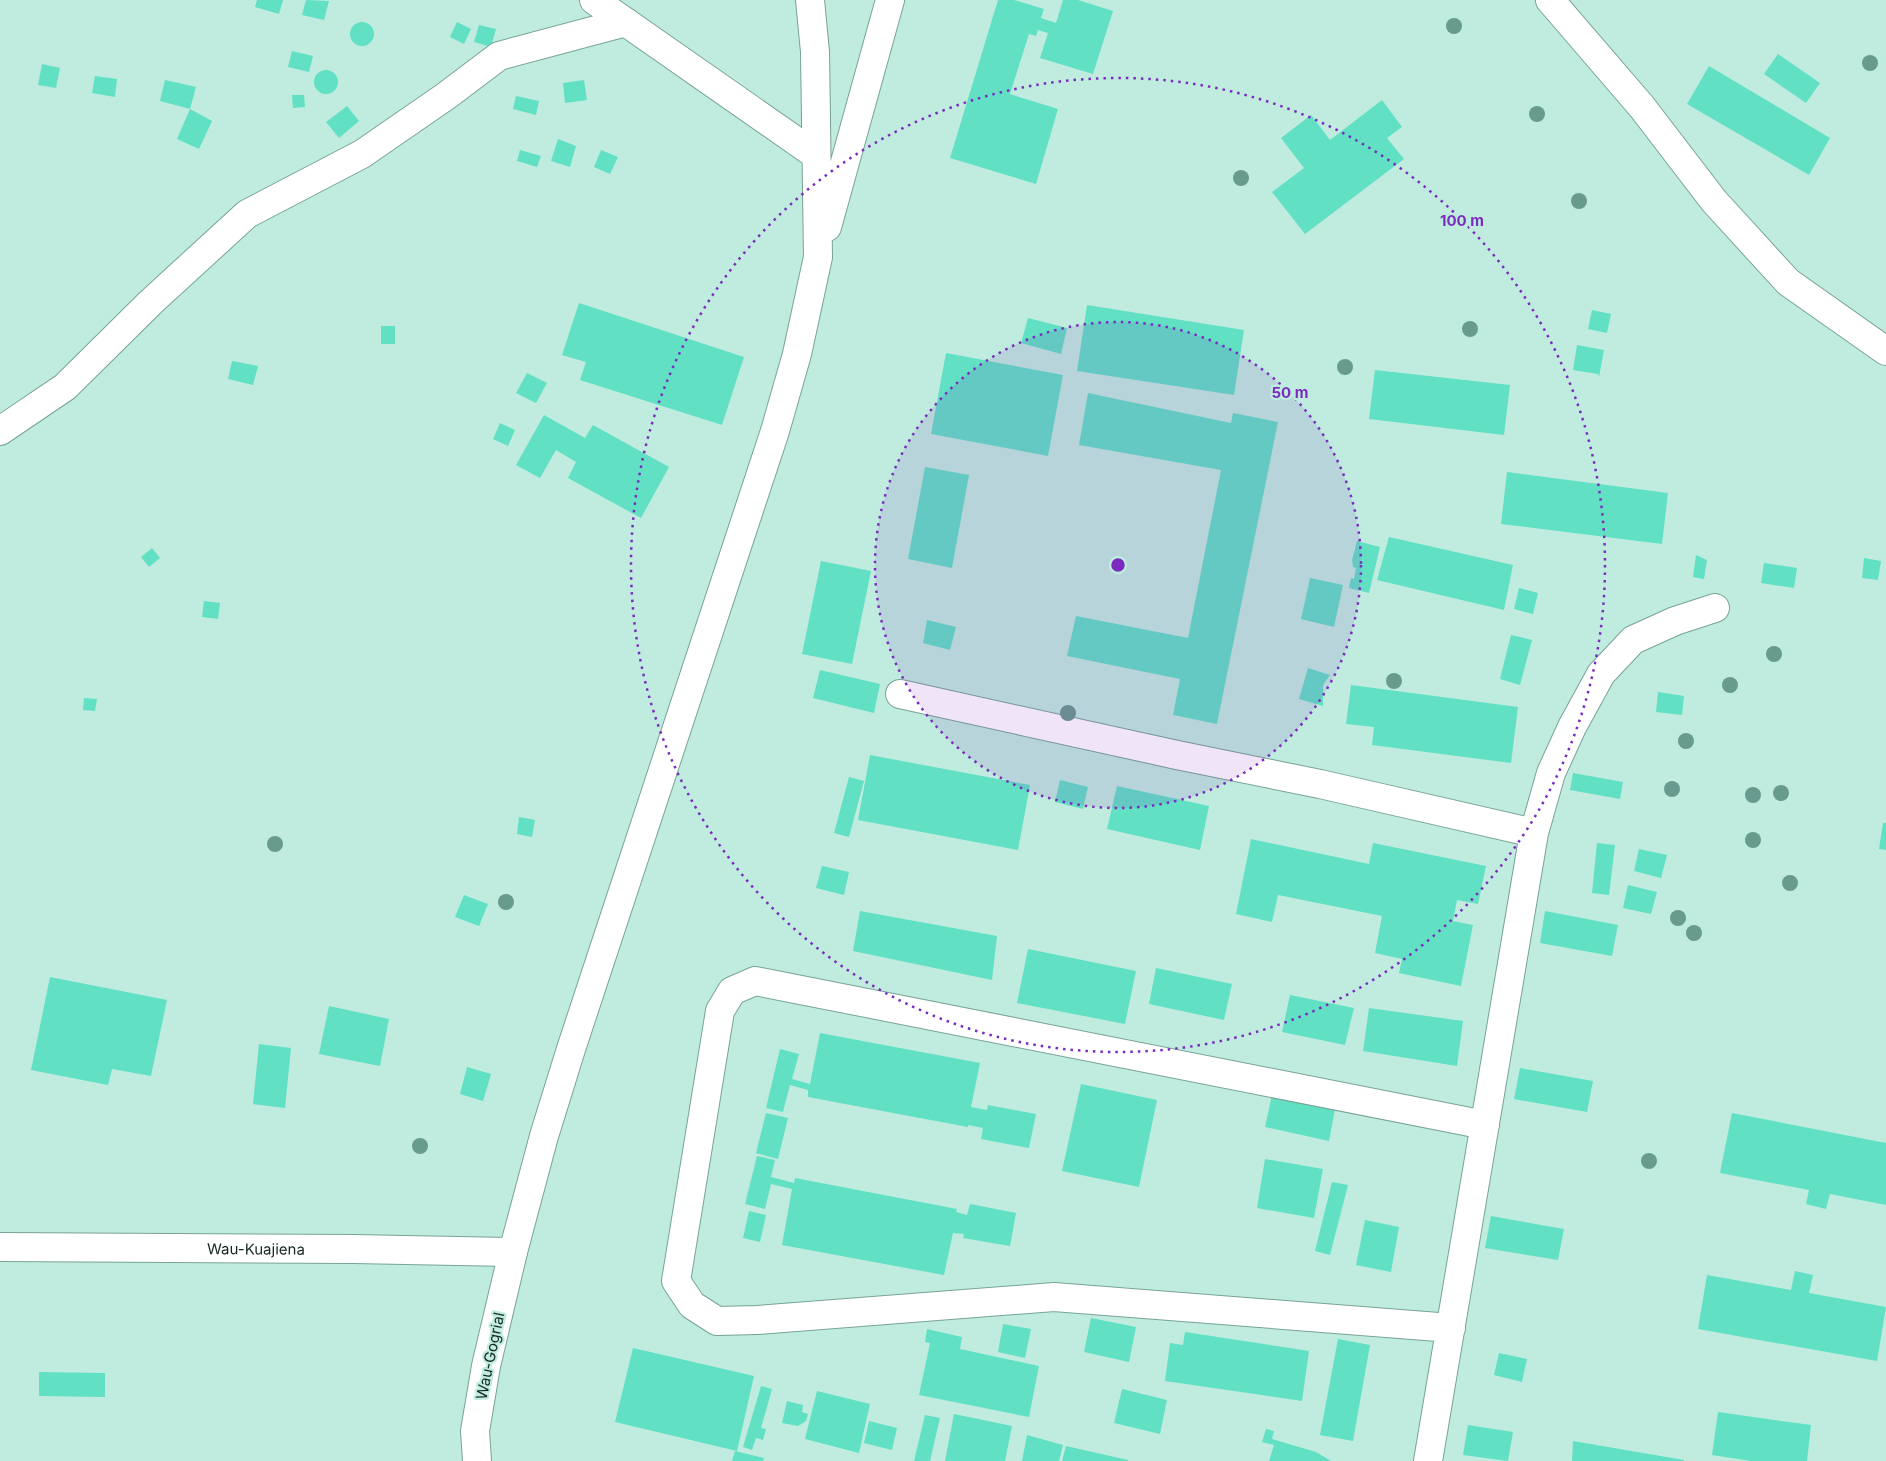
<svg xmlns="http://www.w3.org/2000/svg" width="1886" height="1461" font-family="Inter,sans-serif">
  <rect width="100%" height="100%" fill="#bfecdf"/>
  <path fill="#61e0c4" d="M257,0H283L279,14L255,7Z
    M306,0L329,1L324,20L302,15Z
    M998,0H1014L1044,9L1041,18L1056,23L1063,0H1078L1113,11L1093,74L1040,58L1048,33L1038,30L1036,36L1029,34L1010,94L1058,109L1036,184L950,158Z
    M457,22L471,29L464,44L450,37Z
    M350 34a12 12 0 1 1 24 0a12 12 0 1 1-24 0Z
    M479,25L496,29L491,47L474,42Z
    M292,51L313,56L309,72L288,67Z
    M1778,54L1820,83L1806,103L1764,74Z
    M42,64L60,68L56,88L38,85Z
    M1709,66L1830,138L1809,175L1687,104Z
    M314 82a12 12 0 1 1 24 0a12 12 0 1 1-24 0Z
    M95,76L117,79L115,97L92,93Z
    M165,80L196,87L190,109L160,101Z
    M584,80L587,100L565,103L563,83Z
    M292,95H304L305,107L293,108Z
    M516,96L539,101L536,115L513,109Z
    M1382,100L1402,127L1387,138L1404,159L1305,234L1272,192L1304,168L1281,138L1311,115L1330,140Z
    M347,106L359,121L339,138L326,122Z
    M190,109L212,121L199,149L177,139Z
    M558,139L576,146L570,167L551,161Z
    M520,150L541,156L537,167L517,161Z
    M601,150L618,157L610,174L594,167Z
    M579,303L744,357L722,425L580,380L586,362L562,355Z
    M1087,305L1244,330L1234,395L1077,371Z
    M1592,310L1611,314L1607,333L1588,329Z
    M1028,318L1067,328L1061,354L1021,343Z
    M381,326H395V344H381Z
    M1577,345L1604,350L1599,377L1598,374L1573,370Z
    M946,353L1063,375L1048,456L931,434Z
    M232,361L258,366L253,385L228,379Z
    M1375,370L1510,385L1504,435L1369,419Z
    M527,373L547,383L536,403L516,393Z
    M1088,393L1231,423L1233,413L1278,422L1217,724L1173,715L1180,679L1067,656L1076,616L1188,638L1221,470L1079,445Z
    M544,415L585,438L593,425L669,467L641,518L568,478L576,462L556,450L540,478L516,465Z
    M500,423L515,430L508,446L493,439Z
    M925,467L969,475L952,568L908,559Z
    M1507,472L1668,493L1662,544L1501,524Z
    M1389,537L1513,565L1504,610L1377,580Z
    M1357,541L1380,547L1369,593L1349,588L1351,578L1354,579L1356,568L1353,567L1352,560Z
    M152,548L160,558L149,567L141,557Z
    M1696,555L1707,560L1704,579L1693,577Z
    M1864,558L1881,561L1878,580L1862,578Z
    M821,561L871,571L852,664L802,654Z
    M1764,563L1797,568L1794,588L1761,583Z
    M1310,578L1343,585L1334,627L1301,619Z
    M1519,588L1538,593L1533,614L1514,609Z
    M204,601L220,603L218,619L202,617Z
    M927,620L956,627L950,650L923,643Z
    M1511,635L1532,640L1520,685L1500,679Z
    M1308,668L1330,675L1323,685V706L1299,699Z
    M820,670L880,684L874,713L813,698Z
    M1351,685L1518,707L1511,763L1372,745L1374,727L1346,724Z
    M1658,692L1684,696L1682,715L1656,712Z
    M84,698L97,699L95,711L83,710Z
    M870,755L1030,785L1018,850L858,820Z
    M1573,773L1623,782L1620,799L1570,790Z
    M849,777L864,781L849,837L834,833Z
    M1060,780L1088,787L1083,809L1055,802Z
    M1117,786L1209,806L1200,850L1107,829Z
    M519,817L535,820L532,837L517,834Z
    M1883,823H1886V850L1879,849Z
    M1251,839L1369,864L1373,843L1486,866L1478,904L1457,900L1453,921L1473,925L1461,986L1399,973L1402,959L1375,953L1382,916L1278,895L1272,922L1236,914Z
    M1597,843L1615,845L1609,895L1592,893Z
    M1639,849L1667,855L1661,878L1634,871Z
    M822,866L849,872L844,895L816,888Z
    M1628,885L1657,892L1651,914L1623,908Z
    M464,895L488,904L479,926L455,917Z
    M860,911L997,936L992,980L853,951Z
    M1545,911L1618,925L1612,956L1540,943Z
    M1028,949L1136,971L1125,1024L1017,1003Z
    M1156,968L1232,984L1224,1020L1149,1004Z
    M50,977L167,1000L151,1076L112,1069L108,1085L31,1070Z
    M1290,995L1354,1008L1345,1045L1282,1032Z
    M329,1006L389,1019L380,1066L319,1054Z
    M1369,1008L1463,1021L1457,1066L1363,1051Z
    M820,1033L980,1063L971,1107L987,1110L988,1105L1036,1114L1029,1148L981,1139L983,1128L968,1125V1127L808,1097V1090L790,1085L783,1112L766,1108L780,1049L799,1054L792,1079L810,1084Z
    M259,1044L291,1048L285,1108L253,1104Z
    M467,1067L491,1074L483,1101L460,1094Z
    M1520,1068L1593,1081L1587,1112L1514,1099Z
    M1081,1084L1157,1100L1139,1187L1062,1171Z
    M1273,1090L1336,1104L1329,1141L1265,1127Z
    M766,1113L788,1118L778,1159L756,1153Z
    M1732,1113L1886,1143V1205L1830,1194L1826,1209L1806,1204L1809,1190L1720,1173Z
    M757,1156L775,1160L771,1177L794,1183L795,1178L957,1209L956,1212L967,1215L970,1204L1016,1213L1010,1246L963,1238L964,1234L953,1233L944,1275L782,1245L792,1189L771,1184L765,1209L745,1204Z
    M1265,1159L1323,1169L1314,1218L1257,1208Z
    M1332,1182L1348,1185L1330,1255L1315,1251Z
    M749,1211L766,1215L760,1242L743,1238Z
    M1491,1216L1564,1229L1558,1260L1485,1248Z
    M1365,1220L1399,1227L1391,1272L1356,1265Z
    M1795,1271L1813,1275L1809,1293L1886,1307L1877,1361L1698,1329L1707,1275L1791,1290Z
    M1091,1318L1136,1327L1129,1362L1084,1352Z
    M1003,1324L1031,1329L1025,1358L998,1352Z
    M927,1329L962,1337L960,1349L1039,1366L1029,1417L919,1395L930,1343L925,1342Z
    M1185,1332L1309,1351L1302,1401L1165,1381L1170,1343L1183,1345Z
    M1338,1339L1370,1345L1353,1441L1320,1435Z
    M633,1348L754,1376L737,1451L615,1422Z
    M1499,1353L1527,1359L1522,1382L1494,1375Z
    M39,1372L105,1373V1397L39,1396Z
    M761,1386L772,1389L761,1428L766,1429L763,1440L756,1438L752,1450L743,1447Z
    M1122,1389L1167,1400L1160,1434L1114,1423Z
    M817,1391L870,1404L859,1453L805,1439Z
    M787,1401L803,1405L802,1412L808,1414L806,1421L798,1426L782,1423Z
    M1718,1412L1811,1425L1807,1461H1751L1712,1455Z
    M954,1414L1012,1426L1005,1461H945Z
    M925,1415L940,1418L930,1461H914Z
    M869,1421L897,1428L892,1450L864,1443Z
    M1468,1425L1513,1432L1508,1461L1463,1455Z
    M1266,1429L1274,1431L1272,1439L1316,1452L1331,1461H1269L1274,1445L1262,1442Z
    M1027,1435L1063,1445L1059,1461H1022Z
    M1573,1441L1684,1460V1461H1572Z
    M1066,1446L1128,1460V1461H1062Z
    M735,1451L764,1458L763,1461H732Z"/>
  <g fill="none" stroke-linecap="round" stroke-linejoin="round">
    <defs>
      <path id="minor" d="M594,0L816,155
        M1550,0L1642,107L1714,201L1788,282L1886,351
        M827,227L890,0
        M0,431L65,387L151,302L247,214L362,154L446,96L499,56L626,22
        M900,694L1177,755L1320,784L1534,833
        M513,1252L544,1136L571,1049L775,431L797,354L818,257L815,52L810,0
        M1451,1328L1054,1297L757,1320L717,1321L692,1305L676,1281L720,1011L732,991L755,981L1485,1125
        M1428,1461L1534,833L1551,773L1572,727L1601,674L1633,640L1675,621L1715,608"/>
      <g id="major">
        <path id="s1" d="M0,1247L353,1249L513,1252L486,1366L475,1431L477,1461"/>
      </g>
    </defs>
    <use href="#minor" stroke="#78a398" stroke-width="30"/>
    <use href="#major" stroke="#78a398" stroke-width="30"/>
    <use href="#minor" stroke="#fff" stroke-width="28"/>
    <use href="#major" stroke="#fff" stroke-width="28"/>
  </g>
  <g fill="#699a8e">
    <circle cx="1454" cy="26" r="8"/>
    <circle cx="1870" cy="63" r="8"/>
    <circle cx="1537" cy="114" r="8"/>
    <circle cx="1241" cy="178" r="8"/>
    <circle cx="1579" cy="201" r="8"/>
    <circle cx="1470" cy="329" r="8"/>
    <circle cx="1345" cy="367" r="8"/>
    <circle cx="1774" cy="654" r="8"/>
    <circle cx="1394" cy="681" r="8"/>
    <circle cx="1730" cy="685" r="8"/>
    <circle cx="1068" cy="713" r="8"/>
    <circle cx="1686" cy="741" r="8"/>
    <circle cx="1672" cy="789" r="8"/>
    <circle cx="1781" cy="793" r="8"/>
    <circle cx="1753" cy="795" r="8"/>
    <circle cx="1753" cy="840" r="8"/>
    <circle cx="275" cy="844" r="8"/>
    <circle cx="1790" cy="883" r="8"/>
    <circle cx="506" cy="902" r="8"/>
    <circle cx="1678" cy="918" r="8"/>
    <circle cx="1694" cy="933" r="8"/>
    <circle cx="420" cy="1146" r="8"/>
    <circle cx="1649" cy="1161" r="8"/>
  </g>
  <circle cx="1118" cy="565" r="243" fill="#7b2cbf" fill-opacity=".12"/>
  <g fill="none" stroke="#7b2cbf" stroke-width="2.5" stroke-dasharray="2.5 5">
    <circle cx="1118" cy="565" r="243"/>
    <circle cx="1118" cy="565" r="487"/>
  </g>
  <g text-anchor="middle" dominant-baseline="central" stroke-width="4.5" stroke-linejoin="round" paint-order="stroke">
    <g font-size="15" fill="#152622" stroke="#bfecdf">
      <text stroke="none"><textPath href="#s1" startOffset="256">Wau-Kuajiena</textPath></text>
      <text transform="translate(490 1356) rotate(-78)">Wau-Gogrial</text>
    </g>
  </g>
  <circle cx="1118" cy="565" r="8" fill="#7b2cbf" stroke="#bfecdf" stroke-width="2.5"/>
  <g font-size="15" text-anchor="middle" font-weight="bold" fill="#7b2cbf" stroke="#bfecdf" stroke-width="4.5" stroke-linejoin="round" paint-order="stroke">
    <text x="1462" y="226">100 m</text>
    <text x="1290" y="398">50 m</text>
  </g>
</svg>
